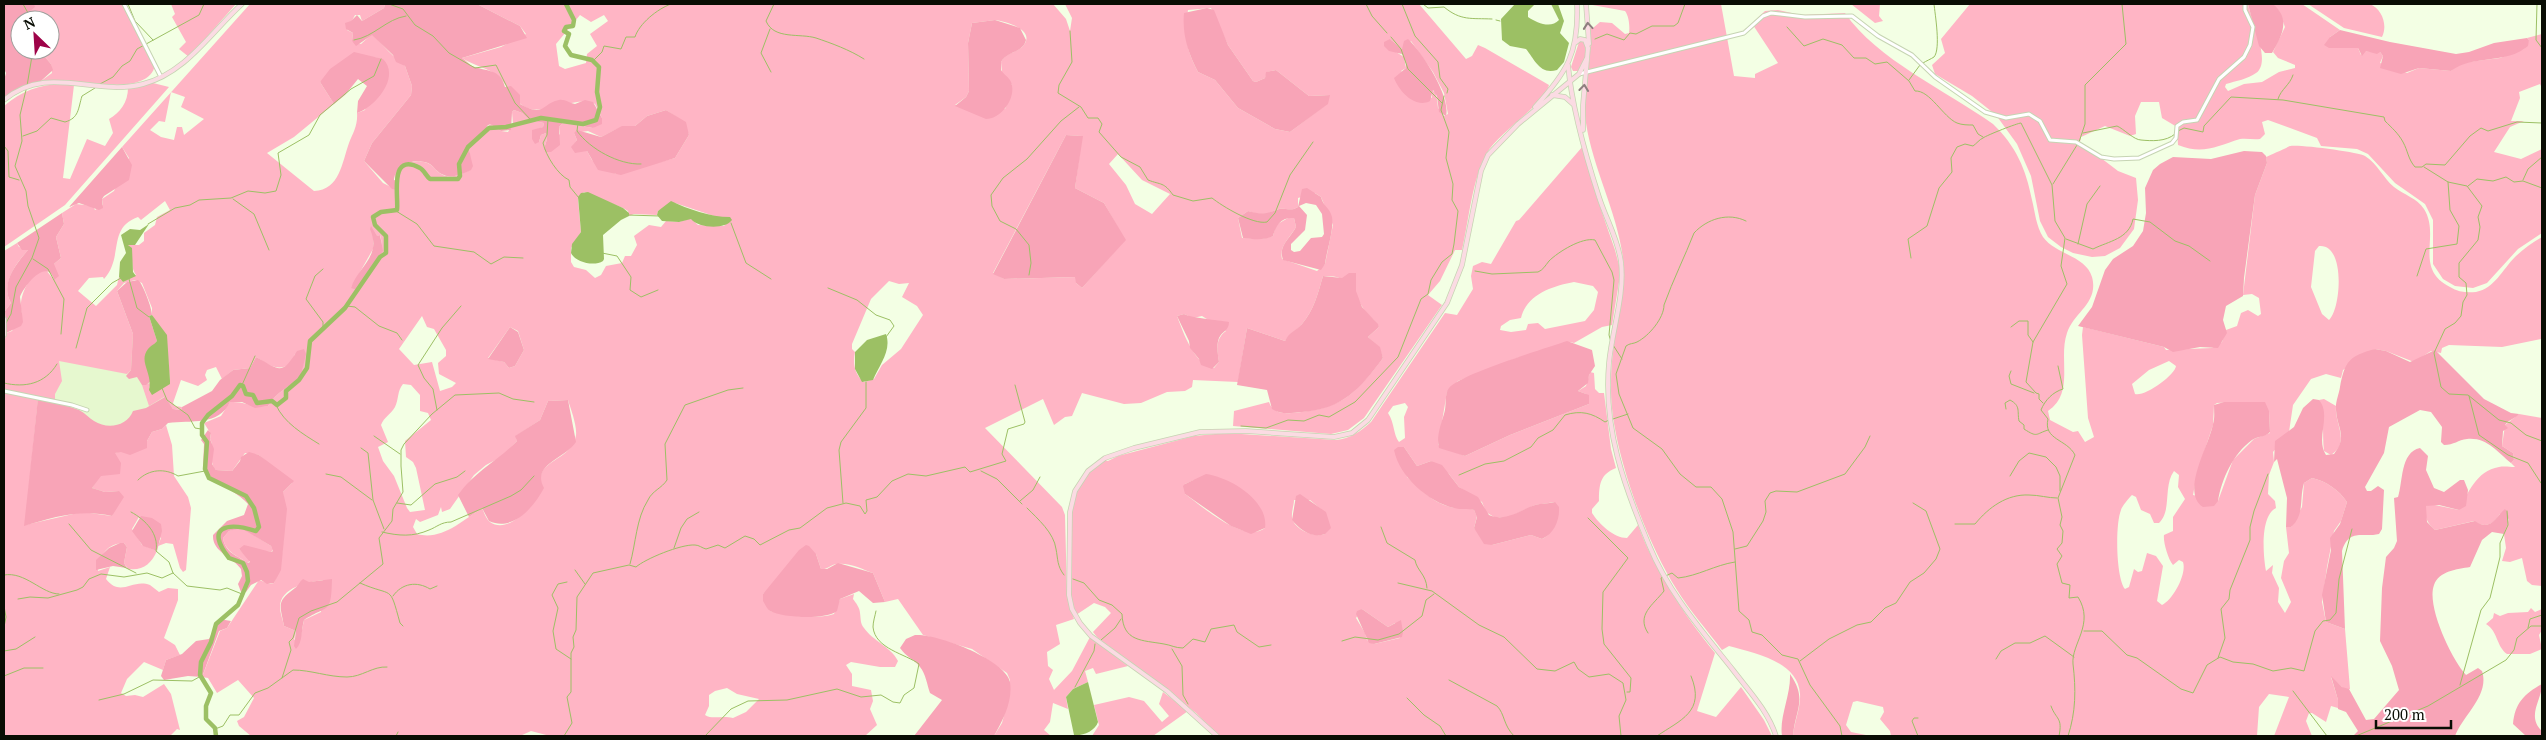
<svg xmlns="http://www.w3.org/2000/svg" width="2546" height="740" font-family="'PT Serif',serif">
  <rect width="100%" height="100%" fill="#f3ffe4"/>
  <path fill="#e6f8cf" d="M176,323L173,391L121,441L93,510L34,403L43,357Z"/>
  <path fill="#ffb5c5" fill-rule="evenodd" d="M34,4H122L155,65C148,101 67,76 41,81L52,73L51,64L39,50H50V20H33L30,11Z
    M171,4H236L189,57L179,49L186,42L172,17L175,14Z
    M250,4H385L384,8L362,21L360,15H355L347,30L353,33L352,41L361,44L372,34C384,46 393,57 405,66L412,86L411,95L372,143L364,161L383,183L397,190L394,173C403,163 419,157 431,165C435,168 438,173 443,175C452,179 462,174 470,170V145L481,136L490,124L501,131L508,132L513,124L512,112L514,110L522,113L529,120L544,123L543,127L538,129L539,142L541,135L546,133L547,139L544,149L560,134L559,127L563,123L593,128L602,118L595,104C581,95 548,113 531,109C518,106 511,93 504,83C494,68 475,67 462,58L501,47L526,34L520,26L477,4H1053L1066,19L1070,31L1072,18L1065,4H1419L1466,59L1472,56L1478,45L1485,48L1549,85C1545,104 1498,133 1487,153C1472,179 1469,220 1462,250H1455L1440,281L1428,295L1442,305L1364,418L1348,430L1331,434L1233,426L1234,411L1269,402C1272,412 1282,414 1291,413C1341,409 1353,397 1383,358L1379,347L1368,337L1379,327C1375,319 1367,315 1363,308C1352,288 1350,275 1323,276C1318,293 1314,310 1302,324C1296,331 1290,333 1285,341L1247,328L1238,382L1193,380L1192,387L1185,391L1167,392L1141,403L1124,404L1082,393L1072,416L1065,417L1054,425L1043,399L985,428L1062,507L1065,515L1067,595L1074,619L1056,625L1060,644L1047,652L1048,666L1053,670L1049,679L1054,690L1072,671L1090,637L1128,666L1096,674L1093,668L1085,671L1088,682L1073,689L1066,697L1068,709L1053,703L1050,722L1044,730L1051,736H994L1002,723L1010,693V680L1007,673L972,649L923,635L898,599L885,602L873,573C862,569 849,562 836,564C830,565 827,570 821,569L816,554L763,594L770,611C791,616 814,620 834,614L840,599L854,594L853,599C856,603 860,608 860,613C861,619 860,623 864,628C873,641 891,647 898,661L895,667H880L851,662L846,665L852,674V686L871,690L873,701L870,709L877,725L865,736H550L531,731L520,736H251L239,726L237,721L244,717L254,698L238,680L217,693L208,678L202,677L220,631L227,628L259,580L270,584L274,583C286,560 284,518 283,492L292,483L259,455L245,453L232,471L216,470C207,461 216,449 210,439L211,434L204,423L221,416L230,402C246,401 250,408 268,406C277,391 289,388 301,376L305,354H295L292,362C279,374 268,364 256,357L250,368L233,370L222,379L216,367L207,370L205,375L207,380L198,386L181,380L173,403L175,406L182,407L181,410L173,409L164,397L149,406L142,385L151,383L149,388H162L170,381L168,360L152,315V308L142,283L135,280L124,283L117,291L133,334L131,370L127,374L59,361L62,381L55,394V400L38,399L25,525L82,512L112,516L119,491L105,492L92,488L115,453L147,441L152,432L162,429L166,425L172,445L174,476L188,497L191,508L186,570L183,572L180,568L173,544L166,543L158,546L161,538L139,517L132,529L142,545L157,551C151,564 143,571 128,569L124,563L127,547L124,543C106,544 100,555 98,571L110,567L106,579C121,598 132,578 150,585C153,587 156,590 159,592L168,588L178,589V600L164,638L175,645L180,655L166,660L163,670L144,662L127,679L121,693L126,696L135,695L143,697L164,684L171,694L180,730L177,729L170,736H4V345L6,333L12,331L22,314C17,299 29,272 46,270L54,280V264L61,258L56,237L64,224L62,213L76,204L93,206L95,210L103,205L102,199L114,191L129,158L122,147ZM1211,8L1228,45L1253,81L1256,82L1265,78L1267,72L1276,70L1309,96L1329,95L1327,104L1290,132L1275,129L1238,108L1215,80L1198,72C1186,49 1184,36 1188,10ZM580,15L591,22L604,15L608,21L590,34L597,46L587,54L586,63L565,69L559,66L556,44ZM995,20C1005,21 1037,30 1023,46C1016,53 1006,53 1001,62L1002,73L1012,85L1009,100L1005,109L955,105L966,97L969,91L968,43L972,23ZM1390,39L1402,49L1411,41L1433,72L1444,93L1448,114L1444,116L1438,108L1436,92L1432,91V98L1401,71L1406,68L1404,57L1396,52ZM368,57L378,58L365,110L357,113C358,125 353,133 349,143C342,162 340,190 314,191L267,153L294,137L334,104L320,82ZM171,92L185,97L181,107L204,119L184,135L182,127H177L174,140L161,137L150,130L159,121L165,122ZM666,110L684,122L689,135L675,158L616,174L592,160L587,151L572,147L577,140L574,133L588,131L601,137L617,129L635,126L647,116ZM1066,135L1082,136L1075,188L1104,203L1125,240L1082,288L1076,283V277L1004,279L993,273ZM1118,154L1142,180L1170,194L1152,214L1135,204L1126,185L1109,164ZM584,192L623,208L628,211L629,216L634,214L657,215L658,211L675,203L717,217H730L724,226L698,225L691,218L679,222L666,221L661,227L649,225L634,236L637,245L631,256H625L622,263L606,266L601,275L595,278L586,270L574,267L571,262V248L581,232L578,199ZM1315,193L1321,197L1333,225L1325,264L1317,271L1282,259C1279,245 1290,238 1296,227L1294,218H1288L1276,225L1273,236L1263,239L1242,238L1238,218L1248,211C1262,216 1266,214 1279,209C1282,208 1289,210 1294,209L1298,207V198ZM165,201L170,210L157,217L155,225L144,233V241L139,245H128C135,254 129,266 136,275L123,282L119,277L117,285L96,306L78,291L89,278L103,277L104,279C124,257 107,228 138,217L141,220ZM380,235C387,253 366,280 351,288L373,249V238ZM889,281L899,284L909,283L902,297L917,306L923,315L901,349L882,365L874,379L864,382C854,374 853,363 855,352L852,349V344L871,299ZM1184,314L1193,318L1202,316L1226,331C1215,339 1217,350 1219,362L1214,368C1195,365 1184,335 1177,316ZM422,316L427,327L434,329L446,350V356L438,363L439,374L456,383L452,387L440,391L432,362L414,365L399,349ZM510,327L518,331L524,350L515,366L509,368L504,362L488,358ZM403,384L411,385L420,395V411L428,413L431,420L405,441L406,457L413,462L416,468L425,510L410,512L407,508L394,476L383,461L378,447L388,442L381,425C384,417 391,414 395,407C399,399 397,391 403,384ZM568,400C571,410 577,425 576,435C573,462 530,460 543,488C536,502 509,536 490,522C486,519 484,512 482,508C462,521 441,541 417,534L413,527L416,519L420,522L438,515L441,507L442,512L450,509L474,475L486,465L503,456L517,441L516,436L540,420L548,401ZM323,580L321,612L304,620L301,635L294,640L296,631L284,626C283,620 280,613 280,607C280,587 309,582 323,580ZM727,688L737,694L759,699L746,712L733,718C721,715 713,720 705,715L709,706V695L715,691Z
    M1587,4H1721L1734,76L1755,78V74L1778,63L1753,25L1734,34L1747,28L1765,11L1778,10L1801,15L1845,13C1876,59 1947,91 1993,124C2016,146 2026,169 2032,200C2035,212 2036,226 2043,237C2055,254 2086,256 2092,277C2099,303 2074,312 2067,333C2058,359 2075,393 2048,411L2050,420L2073,432L2078,431L2085,442L2094,437L2088,418L2082,335L2083,327L2164,347L2166,350L2212,348L2222,342L2226,330L2237,326L2241,313L2248,310L2258,316L2261,314L2259,298L2252,294L2243,295L2255,195L2267,163L2266,157C2271,155 2286,148 2290,146C2298,144 2359,152 2365,156C2378,164 2383,178 2394,187C2404,195 2417,198 2424,209C2441,236 2413,268 2450,287C2458,292 2467,293 2476,292C2495,288 2502,270 2515,257C2523,249 2532,243 2542,237L2541,339L2502,347L2449,345L2442,348L2441,353L2431,351L2414,362L2386,351L2375,349L2343,370L2341,378L2326,374L2311,379L2293,405L2289,432L2273,452L2274,462L2269,475L2268,494L2275,501L2276,508C2260,516 2263,555 2266,571L2273,565L2272,573L2279,588L2278,602L2285,613L2291,602L2281,578L2284,561L2289,553L2286,527H2291L2302,507L2304,483L2312,478C2326,481 2339,490 2347,502L2341,521L2334,531L2327,567L2322,602L2326,622L2345,629L2350,689H2344L2331,677L2338,700V708L2331,706L2326,722L2312,713H2309L2306,721L2312,736H2274L2289,697L2269,694L2259,707L2257,736H1891L1890,731L1880,719L1884,712L1883,707L1857,701L1853,702L1846,725L1851,732L1871,736H1793C1794,722 1801,708 1800,694C1798,661 1754,653 1729,646L1722,650C1707,630 1690,611 1677,590C1646,542 1611,447 1611,390C1610,354 1619,317 1624,281C1626,227 1594,176 1586,123C1582,91 1593,59 1590,28H1593L1600,22L1612,23L1625,34L1629,33C1630,27 1629,16 1625,11ZM2319,246C2346,243 2341,310 2329,320L2322,314L2311,287L2315,251ZM2169,361L2176,366C2175,375 2145,397 2135,394L2132,384L2149,370ZM2231,402L2269,411L2270,433L2254,439L2233,460L2218,501L2193,495L2197,473L2213,425L2214,405L2217,403ZM2174,471L2179,475L2178,487L2185,499L2173,517V531L2164,535C2163,542 2168,559 2173,565L2179,560L2183,562C2187,574 2173,600 2162,605L2157,601L2163,566L2156,556L2147,553L2142,571L2138,572L2134,569L2129,587L2125,589C2116,578 2115,525 2121,510C2122,506 2129,498 2132,495L2136,497L2141,510L2150,514L2154,523H2159C2172,511 2163,486 2174,471Z
    M1851,4H1880L1879,16L1883,21L1875,23Z
    M1970,4H2248C2251,20 2272,62 2256,73C2248,79 2236,81 2226,84L2225,87L2228,91L2244,84L2262,82L2279,72L2295,68V65L2278,58L2273,52L2285,27L2279,11L2273,4H2302L2340,30L2330,37V48H2358L2361,55L2365,51L2380,52L2383,56L2380,63L2407,73L2419,68L2451,71L2460,63L2500,58L2524,49L2529,40L2527,38L2542,34V88L2540,84L2519,92L2520,98L2511,121H2524L2510,127L2494,152L2521,159L2542,149V233L2518,249L2487,283L2473,288L2455,286L2443,279L2433,264V220L2425,204L2395,183L2368,154L2357,149L2321,146L2317,138L2268,120L2262,122L2265,134L2260,139C2253,140 2247,138 2240,139C2217,146 2203,155 2178,145L2177,127L2162,118L2159,102H2141L2135,116L2136,134L2130,136L2105,126L2081,137L2080,142L2118,171L2136,178L2138,200L2134,229L2120,248L2105,256L2092,257L2073,253L2061,247L2048,237L2040,221L2031,176L2017,144L1996,115L1972,96L1935,74L1932,65L1945,53L1941,39Z
    M2308,4H2370C2382,9 2388,25 2382,37L2344,28Z
    M1583,41L1585,43V58L1578,71H1573L1571,67L1579,42Z
    M153,83L169,87L65,205L4,247V106C25,88 47,82 74,85L63,178L70,179L87,139L105,146L113,133L109,119C120,113 128,102 128,88Z
    M1583,146L1597,198L1615,250L1619,265V282L1612,325L1602,327L1574,343L1570,342L1517,358L1458,381L1447,392L1438,445L1465,456L1510,435L1589,404L1586,394L1578,391L1586,386L1590,372L1594,373L1595,389L1599,393H1604L1611,449L1616,468C1600,474 1599,485 1599,501L1592,509V513C1599,524 1614,538 1627,538L1638,525C1656,573 1683,613 1715,653L1697,711L1716,717L1741,687L1764,720L1772,736H1218L1196,713L1097,637L1093,632L1111,613L1105,607L1094,603L1076,615L1070,594V507L1083,478L1103,460L1108,461L1118,456L1194,436L1226,433L1336,440C1350,439 1361,431 1371,422L1445,313L1457,315L1473,289L1471,276L1473,266L1482,262L1491,264L1516,221L1519,220ZM1574,282L1593,286L1598,292L1594,310L1585,321L1545,329L1538,323L1528,324L1526,330L1511,332L1500,330L1501,326L1510,320L1521,318C1527,294 1553,286 1574,282ZM1405,403L1408,407L1404,417L1405,438L1399,442C1393,434 1395,424 1388,413L1393,406ZM1404,447L1417,466L1431,461L1449,474L1459,487L1482,502L1486,512L1494,517H1509L1535,505L1555,502C1554,516 1556,533 1542,539L1531,535L1492,545L1474,528L1477,516L1474,510C1467,507 1458,509 1450,507C1432,502 1420,489 1407,477ZM1194,480L1265,528C1244,544 1202,506 1185,494V484ZM1294,500H1310L1322,510L1325,534C1315,538 1298,531 1293,521C1290,515 1294,506 1294,500ZM1362,609L1388,627L1395,623L1400,638L1374,644L1367,640L1365,633L1356,618Z
    M17,243L19,247L29,249C16,263 0,284 11,303L5,311L4,251Z
    M2324,399L2336,406C2334,423 2351,442 2331,455L2324,451C2322,433 2325,417 2319,400Z
    M2519,414L2542,418V586L2532,585L2527,581L2522,558L2510,562L2502,561L2506,548L2504,534L2509,519L2500,514C2493,524 2486,529 2474,521L2435,530C2428,524 2423,516 2426,506L2430,504L2459,510C2468,493 2476,471 2499,467C2504,466 2510,467 2515,467L2511,463L2514,460L2513,453L2502,446L2505,425Z
    M241,527L271,546L273,550L271,552C259,551 250,547 239,549L250,560L248,563C238,556 225,552 223,538L229,531Z
    M2531,608L2535,612L2542,609V630L2539,635L2542,649L2530,654H2507C2496,646 2498,631 2486,624L2493,618L2494,613L2500,616L2508,613L2528,612Z
    M1163,692L1188,711L1153,736H1092L1099,725L1094,705L1129,697L1144,701L1162,722L1169,716L1159,704Z"/>
  <path fill="#f8a4b7" fill-rule="evenodd" d="M4,4H34L35,7L30,11L33,20H20V50H39L51,64L53,70L41,81L4,99V80L6,73L4,69Z
    M385,4H477L520,26L527,38L462,58C465,60 469,64 472,66C487,72 500,68 505,87L511,86L520,95V104C545,118 542,103 559,100C565,99 569,103 575,104L585,100L593,102L602,118V124L593,128L563,123L559,127L560,145L551,152H546L544,149L547,139L546,133L541,135L539,142L535,144L532,139V130L543,127L544,123L529,120L522,113L514,110L512,112L511,130L501,131L490,124L487,126L486,133C468,147 467,143 473,166L471,170C463,174 452,179 444,175C437,173 434,166 428,163C414,158 395,164 394,180L398,181V190L392,189L364,161L372,143L411,95L412,86L405,66L396,62L393,55L372,35L356,46L352,41L353,33L346,29L345,23L351,21L357,15L362,21L384,8Z
    M2248,4H2273C2291,19 2282,36 2272,53H2265L2259,46Z
    M1207,8L1214,10L1228,45L1253,81L1256,82L1265,78L1266,72L1276,70L1309,96L1330,95L1328,104L1290,132L1275,129L1238,108L1215,80L1198,72C1188,53 1182,34 1184,13Z
    M995,20L1020,28L1026,40C1023,53 1007,51 1001,62V70C1004,75 1009,77 1011,82C1017,97 1002,119 986,119L955,106L966,97L969,91L968,43L972,23Z
    M2340,30L2390,42L2456,54L2469,52L2494,43L2527,38L2529,40L2528,46C2506,65 2473,54 2451,71L2419,68L2401,74L2380,68L2383,56L2380,52L2377,54L2366,51L2362,56L2358,48H2329L2324,45L2330,37Z
    M1390,39L1402,49L1404,41L1408,39C1423,53 1451,97 1446,116L1439,112L1437,96L1433,90L1430,101C1415,109 1399,91 1394,78L1406,68V63L1402,54L1389,51L1384,46V42Z
    M354,52L383,59C401,77 375,107 357,113L358,101L367,86L358,79L345,95L334,104L320,82L330,69Z
    M666,110L686,122L689,135L675,158L621,175L598,170L587,151L575,153L571,147L577,140L574,133L577,130L601,137L622,126H635L647,116Z
    M1066,135L1083,136L1075,188L1104,203L1126,240L1082,288L1076,283L1075,277L1004,279L993,274Z
    M122,147L132,165L129,180L104,196L102,199L103,208L99,210L79,203L69,207Z
    M2244,151L2262,152L2266,156L2267,163L2255,195L2244,278L2243,296L2226,306L2223,320L2227,333L2218,348L2200,347L2173,352L2164,347L2078,326L2092,307L2105,270L2113,259L2133,246L2143,231L2146,213L2145,188L2153,170L2160,164L2173,157L2211,159Z
    M1307,188L1321,197C1323,206 1330,208 1332,217C1334,231 1327,249 1325,264L1321,270L1283,260C1278,245 1290,239 1296,227L1294,218C1281,217 1276,225 1273,236C1264,241 1252,239 1243,238L1238,218L1248,211C1262,215 1266,214 1279,209C1282,208 1289,210 1294,209L1298,207L1302,189ZM1306,203L1316,205L1322,214L1324,234L1322,237L1311,238L1300,251L1294,252L1291,250V244L1305,230L1307,215L1299,206Z
    M62,213L64,224L56,237L61,258L54,264L59,276L54,280C47,257 24,286 20,297L23,322L21,326L6,333L5,311L11,303C0,284 15,265 28,250H22L17,243Z
    M371,226L377,236L380,235L383,251L357,290L351,288C358,266 382,257 370,229Z
    M1349,273H1356V291L1362,307L1378,324L1379,327L1368,337L1380,347L1383,358C1360,389 1343,409 1302,412C1291,413 1281,415 1272,409L1267,390L1237,385L1247,328L1285,341C1289,332 1296,331 1302,324C1314,310 1318,293 1323,276L1342,278Z
    M138,280C143,284 152,308 152,315L149,316L157,341C144,357 146,362 151,381L146,385H142L137,377L129,379L126,376L131,370L133,334L117,291L127,282Z
    M1184,314C1192,318 1217,320 1229,322C1229,331 1222,331 1219,338C1216,346 1218,354 1219,362L1212,369L1201,365L1199,359L1190,348L1189,341L1177,316Z
    M510,327L518,332L524,350L515,366L509,368L504,362L488,359Z
    M1567,341L1592,350L1595,366L1589,375L1588,383L1578,391L1589,395V404L1510,435L1465,456L1439,448C1436,437 1441,424 1444,414C1447,406 1444,394 1449,388C1460,374 1547,348 1567,341Z
    M304,349L306,354L301,376C289,388 277,391 268,406L255,408L242,402H230C219,426 191,420 168,423L162,429L152,432L147,441V448L130,455L121,452L115,453L121,463L120,474L101,476L92,488L105,492L119,491L124,497L112,516C81,509 54,517 24,526L38,398C52,401 65,405 79,410C85,413 89,418 94,421C108,430 127,426 133,411L146,408L165,397L173,409L181,410L182,407L212,391L220,380L233,370L250,368L256,357C279,369 281,377 297,351Z
    M2375,349L2386,351L2410,362L2435,350L2484,399L2511,413L2519,414C2515,419 2509,419 2505,425L2508,428L2503,431L2502,446L2513,453L2514,460L2511,463C2497,452 2487,437 2467,439C2458,440 2454,445 2444,445L2441,442L2442,427L2431,412L2420,410L2389,427L2384,453L2365,487L2367,491H2371L2378,486L2384,490L2382,529L2379,534C2362,538 2349,528 2342,551L2345,629L2326,622L2322,595L2331,550L2330,538L2340,524L2347,502C2339,490 2326,481 2312,478L2304,483C2299,499 2305,515 2291,527H2286L2287,498L2277,459L2274,462L2275,441L2294,427L2303,408L2313,399L2319,400C2332,415 2315,439 2326,455L2334,454C2348,436 2337,428 2336,410C2335,403 2339,394 2340,387C2345,361 2349,356 2375,349Z
    M568,400L576,442C565,459 531,464 544,488C534,507 513,532 489,521L482,508L469,517L458,495C475,471 498,461 517,441L515,436L540,420L548,401Z
    M2224,402H2265L2269,411L2270,432C2266,437 2258,436 2252,440C2233,454 2222,478 2218,501L2214,506L2203,507C2180,492 2209,446 2213,424C2215,418 2214,411 2214,405Z
    M208,430L211,433L210,439L214,449L212,464L216,470L232,471L240,461L241,457L249,452L259,455L294,481L283,492L287,509L281,570L274,583L267,584L261,580L251,585L246,592H241L238,584L242,576L241,569C233,557 212,552 213,535L227,521L244,515L248,504C239,494 223,486 211,477C208,474 207,471 203,468L204,444L201,440ZM241,528L271,546L273,551L271,552L244,545L239,549L250,562L248,563C238,556 225,553 223,538L229,531Z
    M1398,447H1404L1417,466L1431,461L1442,465L1459,487L1478,497L1489,515C1506,522 1520,510 1535,505C1541,503 1548,504 1555,502L1559,507C1560,520 1554,534 1542,539L1531,535L1492,545L1484,544L1474,528L1477,517L1474,510C1468,508 1461,510 1454,508C1428,502 1399,476 1394,450Z
    M2420,448L2428,456L2426,470L2434,488L2444,492L2460,480H2464L2468,490L2466,506L2459,510L2439,505L2426,506L2427,522L2435,530L2475,521C2490,532 2495,518 2505,509C2512,517 2507,525 2504,534L2492,532L2482,540L2470,567C2457,569 2439,571 2434,585C2426,606 2452,660 2466,675L2478,668L2482,671C2490,695 2463,715 2455,736H2353L2358,731L2346,712L2338,709V700L2331,676L2342,687L2349,689L2366,720L2374,719L2399,690L2392,666L2380,641L2382,588L2386,557L2394,548L2397,541L2394,498L2398,497C2403,483 2400,452 2420,448Z
    M1206,474C1229,477 1269,500 1265,528L1251,534L1231,526L1185,494L1183,486L1185,484Z
    M1300,494L1326,512L1331,528L1325,534C1313,539 1300,530 1292,520L1296,496Z
    M141,516L152,518L161,524L162,531L157,551L143,546L132,531Z
    M120,543H124L127,547L124,563L127,568L113,566L96,570V560L109,548Z
    M806,545L809,546L816,554L821,569H827L838,563L873,573L885,602L873,603L859,591L840,599L837,611C826,620 783,618 770,611C767,609 765,604 763,601V594L799,550Z
    M303,579L309,582L332,579C331,615 329,604 304,620C301,630 303,642 296,649L294,646L296,631L284,626C280,604 276,602 295,588C299,585 299,582 303,579Z
    M1362,609L1388,627L1401,620L1403,632L1402,637L1374,644L1369,643L1356,614L1357,611Z
    M219,619L231,621L227,628L219,631L202,677L188,676L164,680L161,676L166,660L182,654L196,641L209,639Z
    M915,635C937,633 1006,660 1010,682C1013,701 1003,720 994,736H914L942,700L930,693C927,685 926,674 920,667C914,659 907,658 900,648L906,639Z
    M1790,674C1808,700 1795,709 1793,736H1782C1779,717 1791,695 1790,674Z
    M2542,684C2542,700 2526,716 2542,731V736H2526L2513,724C2515,703 2524,694 2542,684Z"/>
  <path fill="#9cc064" d="M1515,4H1535L1528,11V17C1537,23 1551,29 1559,20L1551,4H1558L1564,21L1560,33L1569,43L1564,62L1557,70C1540,75 1535,60 1526,49L1510,46L1502,40L1501,19Z
    M588,192L623,208L629,213V216L621,220L603,235L604,259L603,261C594,267 575,262 571,253L572,244L581,232L578,197L581,193Z
    M671,201C688,209 710,217 730,217L732,220C725,230 698,228 691,219L679,222L662,221L657,215L658,211Z
    M149,224L135,245H128L132,248L133,272L136,276L123,282L119,277L120,262L126,253L121,235L130,229L140,230Z
    M152,315L167,335L170,381V384L152,395L149,390C153,373 138,362 148,349C151,345 154,345 157,341L149,316Z
    M886,334C892,351 879,365 873,380L862,382L855,369V352L867,340Z
    M1088,682L1098,722C1095,731 1083,736 1074,735L1066,697L1073,689Z"/>
  <g fill="none" stroke-linecap="round" stroke-linejoin="round">
    <path stroke="#9cc064" stroke-width="1" d="M23,4L32,20
      M128,4L135,21L153,40
      M389,4L403,9L415,25L433,36L449,53L475,68L496,65L515,103L531,120
      M774,4L766,21C774,40 800,33 816,38C831,43 850,50 864,59
      M1366,4L1372,16L1387,33
      M1402,4L1415,36L1438,62L1440,78L1448,89L1447,93
      M1423,4L1428,8L1444,7C1461,21 1471,18 1492,19
      M2537,4L2536,40L2542,48
      M1496,20L1500,21
      M1787,27L1804,46L1823,39L1842,45L1854,58H1866L1875,64L1887,62L1909,81L1915,91C1930,90 1943,117 1957,123C1962,125 1968,125 1973,125L1978,134L1983,137
      M770,29L761,53L771,72
      M1070,31L1072,62L1059,85L1058,93L1081,107L1088,118H1098L1102,124L1099,132L1121,157L1140,167L1148,180C1161,185 1164,182 1173,195L1193,201L1212,198C1222,206 1253,225 1267,222L1275,213L1290,175L1313,142
      M1391,37L1401,49L1408,69L1442,103
      M1595,39L1607,34L1624,40L1630,33L1636,34L1652,26H1674L1678,23L1685,4
      M354,40C374,37 386,19 406,16
      M593,61L602,52L604,46L621,49L626,37H635C639,24 657,9 671,4
      M1923,63C1926,61 1931,59 1934,57C1941,49 1935,14 1934,4
      M1909,80L1920,65
      M100,84L113,77L122,66L130,61L137,49L199,15L204,4
      M27,86L33,50
      M2278,99C2281,89 2290,85 2293,75
      M548,119L547,135L543,143C546,156 558,175 569,180L570,187L579,198
      M578,123L577,131C590,149 619,165 641,164
      M2178,131L2184,128L2203,132L2204,126L2231,97L2283,100L2384,117L2385,121C2392,128 2398,133 2403,142C2408,151 2408,159 2415,167H2422L2426,164L2445,165L2470,136L2481,128L2488,131L2517,122L2542,123
      M2083,133L2117,126C2124,129 2134,140 2141,140C2151,141 2166,142 2175,134
      M23,136L37,131L51,118L65,122C79,118 78,109 82,96L95,88
      M2079,142L2085,124V85L2126,44L2122,4
      M4,146L8,151L9,177L19,180
      M2424,167L2448,182L2467,186L2482,206L2478,217L2480,227L2478,240L2459,263V277L2466,283L2467,295L2463,302L2461,316L2455,323L2445,329L2434,353L2441,387L2449,394L2468,395L2499,420L2511,423L2526,435L2542,441
      M2523,180L2528,169L2542,157
      M2053,184L2077,145
      M2468,186L2477,179L2493,181L2506,177L2514,182L2523,181L2542,188
      M233,199L254,214L269,250
      M396,211L417,224L434,246L474,252L491,264L504,257L523,258
      M628,215L659,216
      M1746,221C1728,212 1707,219 1694,233C1685,256 1673,280 1664,305C1664,318 1649,336 1637,342C1633,344 1630,343 1626,346L1616,374L1619,394L1633,428L1662,449L1680,474L1696,487H1711L1722,499L1733,532L1739,611L1749,620L1752,632L1762,635L1782,655L1798,659L1810,685L1840,726L1842,736
      M731,223L746,263L771,279
      M148,224L175,208L190,205L199,200L231,198L248,191L265,193L276,191L281,175L278,153L309,135L320,115L351,89L374,76L381,59
      M2066,239L2093,249C2109,241 2129,239 2133,219L2150,222L2175,241L2189,246L2210,261
      M2078,244L2087,204L2100,186
      M602,253L617,256L631,277L630,290L641,297L658,290
      M1911,258L1908,239L1927,226L1939,188L1952,172L1951,158L1957,147L1965,144L1973,146C1976,144 1980,139 1983,138C1987,135 2018,123 2021,123L2052,185L2055,221L2065,238L2061,266L2067,284L2033,342L2026,382L2036,393L2039,394V399L2043,403
      M33,259L48,269L64,299L61,334
      M1475,271L1492,274L1538,272C1543,270 1545,266 1549,261C1558,252 1582,237 1595,240L1612,272L1614,280L1609,335L1611,342
      M1029,275L1031,263L1029,245L1016,229L1000,221L992,206L991,195L1003,178L1027,159L1061,121L1079,107
      M2417,276L2426,249L2457,244L2459,226L2450,210L2448,182
      M129,279L137,308L149,317
      M828,288L857,300L876,315L890,320L894,326L886,337
      M347,306L355,307L379,326L397,333L402,340
      M6,323L11,314L16,287L32,258L39,238L28,206L26,191L15,166L22,141L20,115L26,90
      M2011,327L2019,321H2028V335L2033,342
      M323,328V322L306,299L315,276L323,269
      M1613,345L1622,359
      M76,348L87,308L112,283L121,278
      M2058,366L2063,389C2053,392 2045,400 2041,410L2048,419C2043,440 2067,439 2075,455L2058,498L2062,517L2060,525L2063,531L2062,543L2057,549L2062,556L2057,564L2062,583L2070,585L2069,598L2078,597C2095,624 2071,644 2073,664C2076,689 2076,712 2068,736
      M2011,371L2009,376L2011,384L2034,393
      M4,383C25,388 45,384 57,364
      M242,385L255,356
      M162,388L167,400L188,415L195,428L201,429
      M2469,396L2479,435L2508,455L2528,463L2541,483
      M276,405C284,423 303,434 319,444
      M2006,409L2005,403L2010,400C2021,406 2017,411 2019,421L2024,425V429C2038,438 2035,434 2048,430
      M437,410L433,389L424,378L418,365L442,328L461,306
      M1613,419L1628,414
      M1241,426L1266,428L1288,420L1304,421L1319,415L1329,417L1355,402L1398,357L1421,299L1428,294L1431,280L1442,262L1452,254L1454,244L1458,211L1452,200L1453,184L1446,158L1449,132L1441,110L1444,96
      M374,436L400,454
      M361,448L368,453L373,500L384,529
      M981,471L997,479L1022,504
      M326,474L341,477L372,500
      M1459,475L1485,464L1504,461L1531,447L1538,438L1553,430L1565,415C1581,410 1592,413 1605,422L1609,420
      M2010,476L2019,461L2029,453L2046,457L2056,467L2060,476V491
      M138,480C149,469 165,468 178,476L205,471
      M1020,501L1033,490L1040,477
      M397,503L411,505L435,484L457,477L465,471
      M843,503L839,450L841,442L866,408V382
      M1027,508C1038,519 1054,533 1056,549C1058,559 1057,566 1064,575
      M131,512C146,520 159,534 156,551L169,562L173,573L187,586L220,590L227,588L242,594
      M1588,518L1628,558L1603,592L1602,629L1604,644L1631,678L1630,692H1627
      M69,524L91,550L136,573
      M1955,524H1975C1989,507 2007,494 2029,495C2039,495 2048,498 2057,498
      M1381,527L1387,543L1415,560C1417,571 1426,574 1427,588
      M382,532C399,536 413,537 429,530C437,527 441,522 451,522L511,496L521,490L534,476
      M674,548L681,528L687,519L699,512
      M1735,549L1747,546L1763,521L1766,512L1765,501L1770,493L1776,491L1797,492L1845,474L1865,447L1870,436
      M630,564C636,543 636,519 648,500C652,491 662,488 667,480L665,444L685,405L728,390L743,388
      M575,570L585,584
      M4,575C25,571 42,594 59,594
      M1073,579L1084,583L1099,600L1112,605L1122,614C1123,642 1142,640 1164,644C1171,645 1175,648 1183,648L1193,639L1205,642L1211,629L1234,625L1237,632L1259,647L1271,645
      M567,582L558,584L552,595L558,608L553,631L556,649L571,659
      M360,583C394,598 389,583 400,623L403,626
      M1398,583L1432,591L1479,625L1504,637L1537,669L1555,671L1574,662L1578,669L1589,677L1609,674L1623,683L1626,700L1619,716L1621,736
      M393,596C402,583 417,581 430,589L437,586
      M18,599L30,597L48,598L77,590L83,587L89,579L101,574L124,577L147,573L162,578L173,573
      M4,606L6,617L4,627
      M2528,628L2530,619L2542,615
      M2084,631H2102L2127,655L2137,658L2181,689L2193,693L2207,665L2220,657L2233,662L2253,664L2273,671L2291,668L2304,671L2315,631L2323,621L2330,620L2336,613L2339,579L2352,529
      M1648,633C1636,615 1653,605 1664,591L1661,578L1672,573L1678,578C1698,576 1715,565 1735,562
      M1101,640L1115,628L1121,619
      M1342,641L1355,637L1378,640L1399,634L1422,616L1426,600L1434,594
      M1172,649L1182,666L1183,695L1188,704
      M4,651L16,649L35,637
      M2218,658L2225,638L2221,609L2229,599L2230,590L2250,540V527L2254,511L2268,474
      M1996,659L2001,651L2015,643H2030L2045,636L2074,657
      M1800,661L1829,639L1857,625L1871,622L1885,608L1896,603L1910,582L1924,573L1936,559L1940,549L1926,511L1913,503
      M4,676L24,668H43
      M282,678L291,650L289,642L293,638L299,618L311,611L337,602L383,564L379,538L392,521L393,509L403,492L401,466V450L404,444L432,414L455,395L499,393L513,399L534,402
      M1449,680L1497,706C1505,714 1503,725 1514,736
      M2460,685L2481,610L2490,598L2500,557V543L2508,525L2507,511
      M1075,687L1094,651L1095,644
      M2293,691L2327,736
      M1407,698L1424,715L1440,726L1446,736
      M99,700L124,694L153,680L192,681L201,676
      M2051,706C2056,720 2063,717 2059,736
      M215,729L223,726L230,715H239L255,693L268,688L293,670C311,670 328,677 347,677C362,677 373,666 387,667
      M396,736L398,732
      M564,736L572,723L567,697L571,692V653L574,647L573,637L576,630L577,597L593,573L629,565L636,567C645,559 681,544 695,545C699,545 702,548 706,549L718,545L725,548L745,536L754,539L760,545L789,530L800,528L827,508L846,503L860,506L865,514L867,511L866,500L877,497L892,481L908,474L926,476L965,467L970,472L1006,461L1002,454L1008,429L1024,424L1025,422L1015,385
      M705,736L731,709L748,701L787,700L837,689L861,697L881,695L893,702L900,703L904,695L914,688L919,664C906,654 875,649 873,627C873,622 875,616 876,611
      M1657,736C1680,720 1706,712 1691,676
      M1918,736L1912,721L1914,718H1918
      M2356,736L2428,706L2506,660L2514,650L2517,638L2531,626H2542"/>
    <path stroke="#9cc064" stroke-width="4.5" d="M216,736L215,728L206,719V706L211,693L200,675L201,662L211,642L216,624L238,605L248,581L247,572L243,563L229,558C204,526 228,522 256,531L259,527L254,508L246,496L209,478L205,469L207,442L202,435V423L208,415L232,396L240,385L243,386L246,394L253,395L257,403L272,401L277,405L286,398V391L299,380L307,368L310,341L345,308L380,257L386,253V236L375,225L373,217L381,212L397,210C399,198 388,151 420,168C424,170 426,176 430,179H458L460,176L459,164L468,147L489,128L506,127L541,118L583,124L596,120L600,107L597,92L599,67L592,60L571,55L565,46L569,34L564,31L566,27L573,26L574,20L566,4"/>
    <defs>
      <path id="tertiary" d="M124,4L161,77
        M1579,74L1744,33L1763,16L1771,13L1805,17L1852,16L1878,36L1912,55L1935,77L1985,112L2006,118L2029,114L2040,121L2050,140L2076,142L2101,157L2114,159L2139,158L2172,143L2176,138L2177,126L2183,122L2197,120L2219,79L2244,57L2250,45L2253,27L2245,10V4
        M4,391L72,405L87,410"/>
      <path id="secondary" d="M1586,4L1589,44
        M1575,43L1580,39L1585,40L1588,48L1583,105V130
        M1568,65C1572,108 1586,157 1599,197C1606,219 1618,239 1621,262C1625,295 1612,330 1609,363C1603,428 1624,486 1649,545C1668,592 1702,631 1733,670C1749,691 1768,711 1776,736
        M1552,95L1565,97L1574,105
        M4,100C48,63 94,97 143,84C186,73 211,32 242,4
        M1535,107C1567,72 1579,53 1577,4
        M4,319V335
        M1217,736L1167,691L1091,636L1080,623L1072,609L1069,595L1070,512L1075,491L1088,471L1105,458L1134,448L1200,432L1246,431L1334,437L1352,433L1368,420L1447,303L1462,265L1481,171L1488,155L1518,124L1579,74L1587,58"/>
    </defs>
    <use href="#tertiary" stroke="#c6d4b3" stroke-width="5"/>
    <use href="#secondary" stroke="#c6d4b3" stroke-width="5.5"/>
    <use href="#tertiary" stroke="#fff" stroke-width="3"/>
    <use href="#secondary" stroke="#fbdbe3" stroke-width="4"/>
  </g>
  <defs><path id="oneway-chevron" d="M-2-3.5L2.5 0L-2 3.5" fill="none" stroke-width="1.6" stroke-linecap="round" stroke-linejoin="round" transform="scale(1.25)"/></defs>
  <g stroke="#8e7e7f">
    <use href="#oneway-chevron" transform="translate(1588 26) rotate(-95)"/>
    <use href="#oneway-chevron" transform="translate(1584 88) rotate(-84)"/>
  </g>
  <rect width="2546" height="740" fill="none" stroke="#090d04" stroke-width="10"/>
  <g transform="translate(35 35) rotate(335)"><circle r="24" fill="#ffffff" stroke="#9d9e9b"/>
  <path d="M0-4L9 19L0 12L-9 19Z" fill="#9e0349"/>
  <text y="-8" font-size="14" font-weight="bold" text-anchor="middle" fill="#090d04">N</text>
  </g>
  <path d="M2376 720v8h75v-8" fill="none" stroke="#090d04" stroke-width="2.5"/>
  <text x="2384" y="720" font-size="15" fill="#090d04" stroke="#ffffff" stroke-width="4" paint-order="stroke">200 m</text>
</svg>
